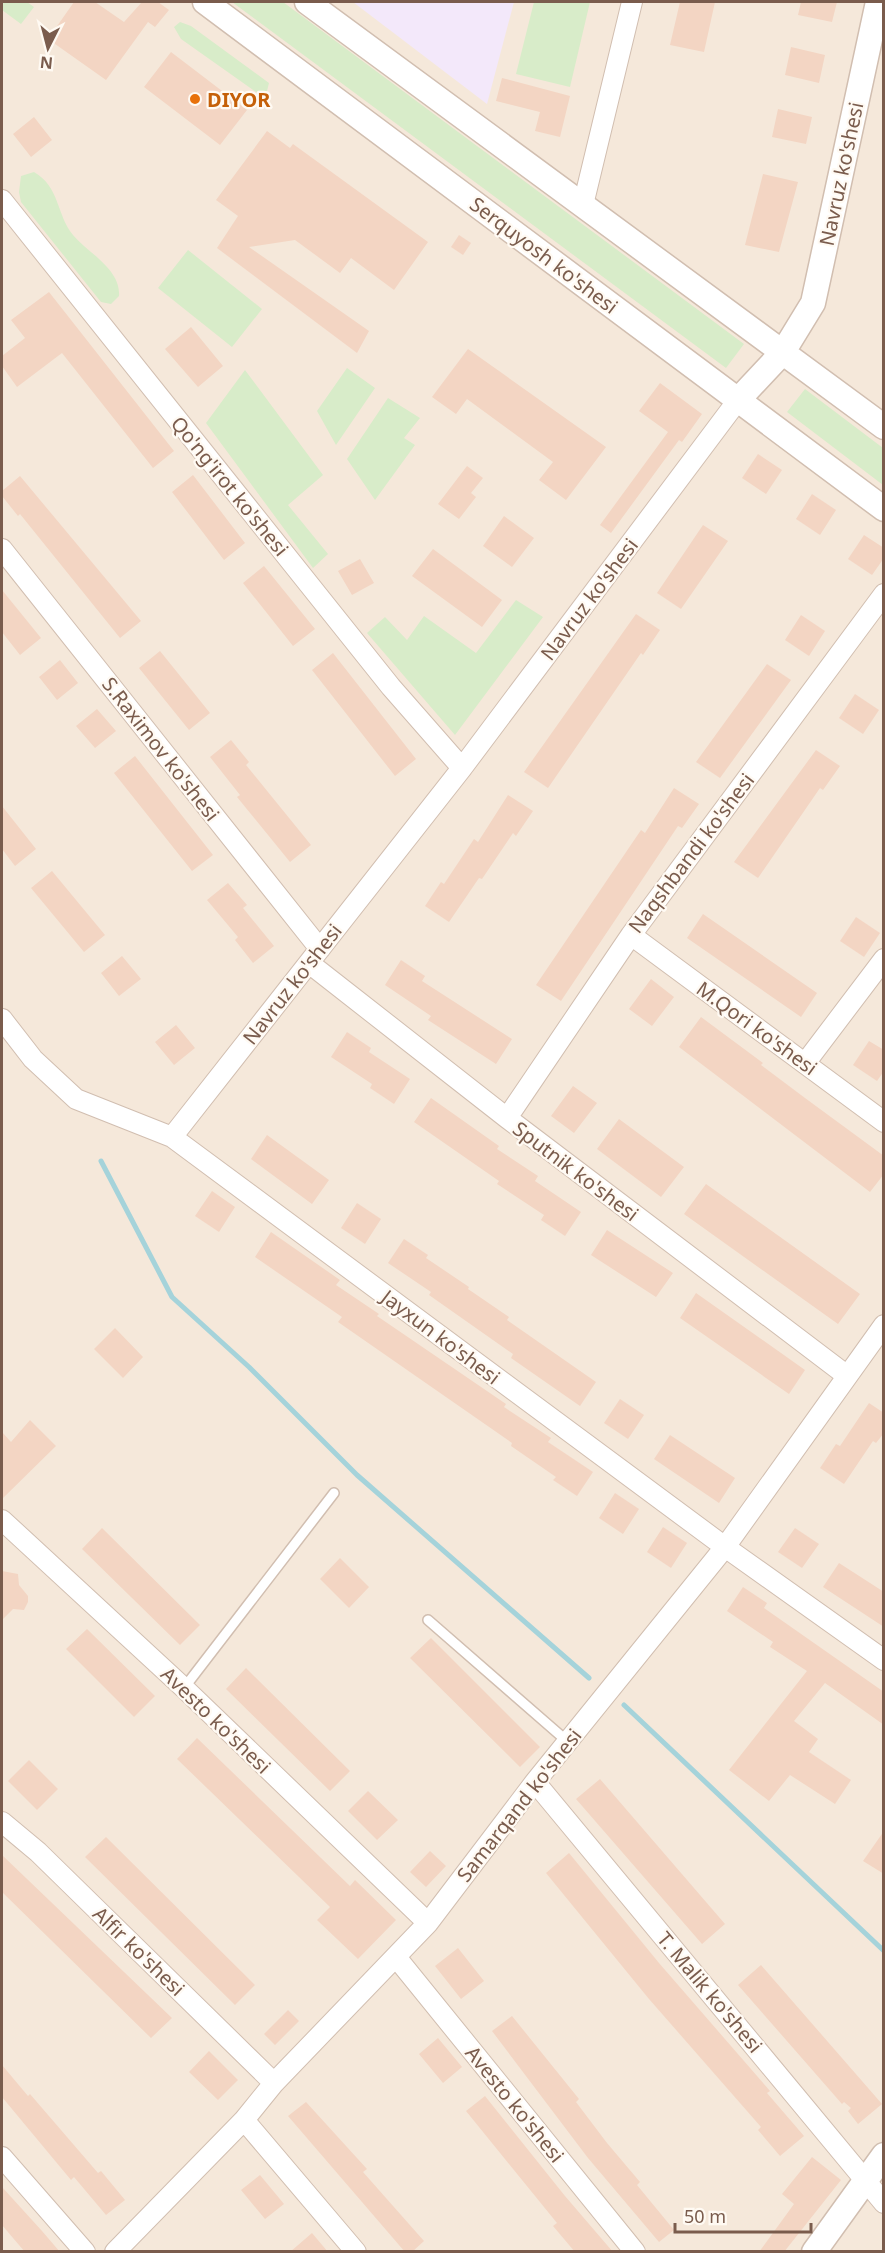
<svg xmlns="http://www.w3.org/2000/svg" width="885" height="2253" font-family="'Noto Sans',sans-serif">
  <rect width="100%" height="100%" fill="#fdf6ec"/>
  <path fill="#f5e8da" d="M2,2H883V2251L2,2252Z"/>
  <path fill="#f3e8fa" d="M353,2H514L487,104Z"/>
  <path fill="#d8ecc9" d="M2,2H27L34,7L21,24L2,10Z
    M232,2H283L744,344L726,368Z
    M534,2H590L570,87L516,74Z
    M180,22L191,26L269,83L267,91L262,94L256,92L181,39L174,27Z
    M34,172C60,187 56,214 73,235C88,253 121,269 119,296L111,304L101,302L21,202L19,192L21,176Z
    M188,250L262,309L232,347L158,288Z
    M347,368L375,388L336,445L317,411Z
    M245,370L323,475L288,505L328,554L313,568L206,423Z
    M805,389L883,448V485L787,412Z
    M388,398L420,418L404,438L415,445L375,500L347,459Z
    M516,600L543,617L455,735L367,633L385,617L407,640L424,616L476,653Z"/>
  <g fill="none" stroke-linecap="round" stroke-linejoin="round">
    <path stroke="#a5d3da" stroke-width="5" d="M101,1161L172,1297L249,1367L357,1475L589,1678
      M624,1705L884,1951"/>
  </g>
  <path fill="#f3d5c3" d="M74,2H95L124,22L142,2H158L169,10L155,27L148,22L106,80L48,39Z
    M680,2H715L704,52L670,45Z
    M801,2H837L832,22L798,15Z
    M791,47L825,55L819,83L785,75Z
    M171,52L247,110L220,145L144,87Z
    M502,78L570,96L560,137L535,131L540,112L496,101Z
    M778,109L812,117L806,144L772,137Z
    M34,117L52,140L31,157L13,134Z
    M267,131L290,148L293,144L428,242L394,290L351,258L340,273L295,240L249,247L369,331L357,353L217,248L238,216L216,200Z
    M763,174L798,182L779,252L745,245Z
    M459,235L471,243L463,255L451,247Z
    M49,292L174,451L153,468L62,353L17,387L2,366V356L25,338L11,320Z
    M191,327L223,366L198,387L165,349Z
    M468,349L606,447L566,500L539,480L553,462L467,399L456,414L432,397Z
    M660,383L702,414L682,442L679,440L611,533L600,525L668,432L639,411Z
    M758,454L782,470L766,494L742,478Z
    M467,466L483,478L471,493L476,497L459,519L438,504Z
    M193,475L245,543L224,560L172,492Z
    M20,476L141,621L120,638L20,514L18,516L2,496V491Z
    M812,494L836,510L820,535L796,519Z
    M504,516L534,538L512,567L483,546Z
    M703,525L728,541L681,609L657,593Z
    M864,535L884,548V558L872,575L848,559Z
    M433,549L502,600L482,627L412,576Z
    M360,559L374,583L352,595L338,571Z
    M264,566L315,629L293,646L243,583Z
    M2,590L41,638L20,655L2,632Z
    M636,614L660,630L643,655L641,653L548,788L524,772Z
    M801,615L825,631L809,656L785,640Z
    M160,651L210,713L189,730L139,668Z
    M333,653L416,759L395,776L312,670Z
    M60,660L78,683L57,700L39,677Z
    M767,664L791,680L720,778L696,762Z
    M855,694L879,710L863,734L839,718Z
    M97,709L116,731L95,748L76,726Z
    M231,740L249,762L246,765L311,845L290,862L237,797L240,795L210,757Z
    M816,750L840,766L823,790L820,788L758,878L734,862Z
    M135,756L213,855L192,871L114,773Z
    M674,788L699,804L682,828L678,826L561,1001L536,985L641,830L645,833Z
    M508,795L533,811L516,836L513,833L482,879L479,878L449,922L425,906L441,882L444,884L474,839L478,842Z
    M2,806L36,849L15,866L2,849Z
    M52,871L105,935L84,952L31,888Z
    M228,883L247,905L243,908L274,946L253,963L235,940L238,937L207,900Z
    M703,914L817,993L801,1017L687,938Z
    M856,917L880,933L864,957L840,941Z
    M122,956L141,979L119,996L101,973Z
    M401,960L425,976L422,981L512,1039L496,1064L428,1020L431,1016L385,985Z
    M651,979L674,997L652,1026L629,1009Z
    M701,1017L763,1063L761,1065L805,1098L884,1156V1174L870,1192L679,1047Z
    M176,1025L195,1048L174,1065L155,1042Z
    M347,1032L371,1048L369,1052L410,1079L394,1104L370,1088L372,1084L331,1057Z
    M869,1041L884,1050V1071L877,1081L853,1065Z
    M573,1086L597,1103L574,1133L551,1116Z
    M431,1098L499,1146L497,1149L538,1176L535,1181L581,1212L565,1236L541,1220L544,1215L497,1184L499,1181L414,1122Z
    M619,1119L684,1167L661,1197L597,1149Z
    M267,1135L329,1180L312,1204L251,1159Z
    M706,1184L860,1294L838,1324L684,1214Z
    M212,1191L235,1207L219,1232L195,1216Z
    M357,1203L381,1219L365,1244L341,1228Z
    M607,1230L673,1273L656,1297L591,1255Z
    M271,1232L340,1280L336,1285L379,1314L377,1316L506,1404L504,1407L551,1438L548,1442L593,1472L577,1496L553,1480L556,1477L511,1446L512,1443L338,1322L342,1317L255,1257Z
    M404,1239L428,1255L426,1258L469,1287L468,1289L509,1317L507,1320L596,1382L580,1406L511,1358L513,1354L429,1295L431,1292L388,1263Z
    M696,1293L805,1370L789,1394L680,1318Z
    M115,1328L143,1357L123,1378L94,1349Z
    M620,1399L644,1415L628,1439L604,1423Z
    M869,1403L884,1413V1433L876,1443L873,1441L844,1484L820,1468L836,1444L840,1446Z
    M30,1420L56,1446L2,1499V1432L11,1442Z
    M670,1435L735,1478L719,1503L654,1459Z
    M615,1493L639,1509L623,1534L599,1518Z
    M663,1527L687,1543L671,1568L647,1552Z
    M102,1528L200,1625L180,1645L82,1549Z
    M795,1528L819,1544L802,1568L778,1552Z
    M340,1558L369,1587L349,1608L320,1579Z
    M839,1563L884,1592V1627L823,1587Z
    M2,1571L18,1574L19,1585L28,1596V1602L24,1610L13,1609L2,1620Z
    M743,1587L767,1603L764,1608L884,1692V1725L825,1683L794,1721L818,1739L809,1752L851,1780L835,1804L790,1775L769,1801L729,1770L807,1671L770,1647L773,1642L727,1611Z
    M87,1629L155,1696L134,1717L66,1649Z
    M431,1638L540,1747L520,1767L410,1658Z
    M246,1668L350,1771L330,1791L226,1689Z
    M197,1738L350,1886L355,1880L396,1920L358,1959L317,1920L330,1907L177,1759Z
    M29,1760L58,1789L37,1810L8,1781Z
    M600,1779L725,1924L702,1944L576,1799Z
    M368,1791L398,1820L377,1840L348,1811Z
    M884,1831V1874L863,1861Z
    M106,1837L255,1985L235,2005L85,1857Z
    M430,1851L446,1866L426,1887L410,1872Z
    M569,1853L659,1963L770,2091L767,2093L804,2136L780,2156L758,2130L761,2127L649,1999L546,1873Z
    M2,1855L172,2018L151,2038L2,1892Z
    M458,1948L484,1981L461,1999L435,1966Z
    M761,1965L882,2104L858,2124L848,2111L851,2108L844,2102L842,2104L738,1985Z
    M288,2010L299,2021L275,2045L264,2034Z
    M512,2016L579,2099L576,2102L607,2143L640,2182L637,2185L674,2230L659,2242L588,2158L492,2031Z
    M438,2038L462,2067L443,2083L419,2054Z
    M209,2051L238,2080L218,2100L189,2072Z
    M2,2065L28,2096L30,2094L98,2173L101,2171L125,2200L106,2215L74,2177L71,2180L2,2097Z
    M485,2096L565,2196L613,2252H575L553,2226L557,2223L466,2111Z
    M306,2102L367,2169L363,2172L424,2241L412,2252H405L288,2116Z
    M812,2157L841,2180L784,2252H759L794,2204L782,2194Z
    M260,2175L284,2204L265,2219L241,2190Z
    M2,2187L42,2231L60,2252H25L13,2238L2,2225Z
    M312,2233L328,2252H290Z"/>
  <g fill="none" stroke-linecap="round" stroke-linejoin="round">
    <defs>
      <path id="service" d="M428,1620L568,1742
        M184,1688L334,1493"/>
      <path id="minor" d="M2,200L391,687L462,768
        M583,205L632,2
        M2,549L320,949
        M631,935L884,1122
        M309,963L507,1118L846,1375
        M2,1019L33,1059L76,1099L172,1137L725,1547L884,1660
        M806,1062L884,959
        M507,1118L631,935L884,594
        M172,1137L462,768L738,400
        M2,1520L184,1688L428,1923
        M535,1782L884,2203
        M2,1822L38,1852L274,2083
        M396,1957L635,2252
        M244,2120L356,2252
        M2,2157L85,2252
        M115,2252L244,2120L274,2083L428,1923L535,1782L725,1547L884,1325"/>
      <path id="tertiary" d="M205,2L884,509
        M307,2L884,427
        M738,400L783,352L813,303L878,2
        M814,2252L884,2155"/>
    </defs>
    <use href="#service" stroke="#d1beb0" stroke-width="12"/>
    <use href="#minor" stroke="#d1beb0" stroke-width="22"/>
    <use href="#tertiary" stroke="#d1beb0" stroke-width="27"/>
    <use href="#service" stroke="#fff" stroke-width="9"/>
    <use href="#minor" stroke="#fff" stroke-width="20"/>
    <use href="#tertiary" stroke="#fff" stroke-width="24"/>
  </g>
  <circle fill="#e8710a" stroke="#fffaf3" stroke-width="2" cx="195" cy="99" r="6"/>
  <g text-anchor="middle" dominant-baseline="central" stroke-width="4.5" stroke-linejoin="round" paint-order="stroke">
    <g font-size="20" font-weight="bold" fill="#c56008" stroke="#fffaf3" text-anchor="start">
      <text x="207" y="99">DIYOR</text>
    </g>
    <g font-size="20" fill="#7a5c4d" stroke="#fffaf3">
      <text transform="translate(841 174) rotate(-78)">Navruz ko'shesi</text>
      <text transform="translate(544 255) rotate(37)">Serquyosh ko'shesi</text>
      <text transform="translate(230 486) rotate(51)">Qo'ng'irot ko'shesi</text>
      <text transform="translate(589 599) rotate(-53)">Navruz ko'shesi</text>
      <text transform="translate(161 749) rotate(52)">S.Raximov ko'shesi</text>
      <text transform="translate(691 853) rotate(-53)">Naqshbandi ko'shesi</text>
      <text transform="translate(292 984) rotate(-52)">Navruz ko'shesi</text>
      <text transform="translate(757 1028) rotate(36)">M.Qori ko'shesi</text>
      <text transform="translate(576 1171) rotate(37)">Sputnik ko'shesi</text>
      <text transform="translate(441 1337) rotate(37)">Jayxun ko'shesi</text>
      <text transform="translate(216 1720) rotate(44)">Avesto ko'shesi</text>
      <text transform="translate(519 1805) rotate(-52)">Samarqand ko'shesi</text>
      <text transform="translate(139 1951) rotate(44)">Alfir ko'shesi</text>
      <text transform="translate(710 1992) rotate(50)">T. Malik ko'shesi</text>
      <text transform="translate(515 2104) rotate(51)">Avesto ko'shesi</text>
    </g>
  </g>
  <rect width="885" height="2253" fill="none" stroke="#7a5c4d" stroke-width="6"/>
  <g transform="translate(48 48) rotate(186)" stroke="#fffaf3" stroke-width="4.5" paint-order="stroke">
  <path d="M0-4.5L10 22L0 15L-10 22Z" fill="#7a5c4d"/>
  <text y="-9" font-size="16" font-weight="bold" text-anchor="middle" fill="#7a5c4d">N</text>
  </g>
  <path d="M675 2223v9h136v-9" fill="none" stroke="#7a5c4d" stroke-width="3"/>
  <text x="684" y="2223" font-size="18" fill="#7a5c4d" stroke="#fffaf3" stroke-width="4.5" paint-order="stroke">50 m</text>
</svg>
